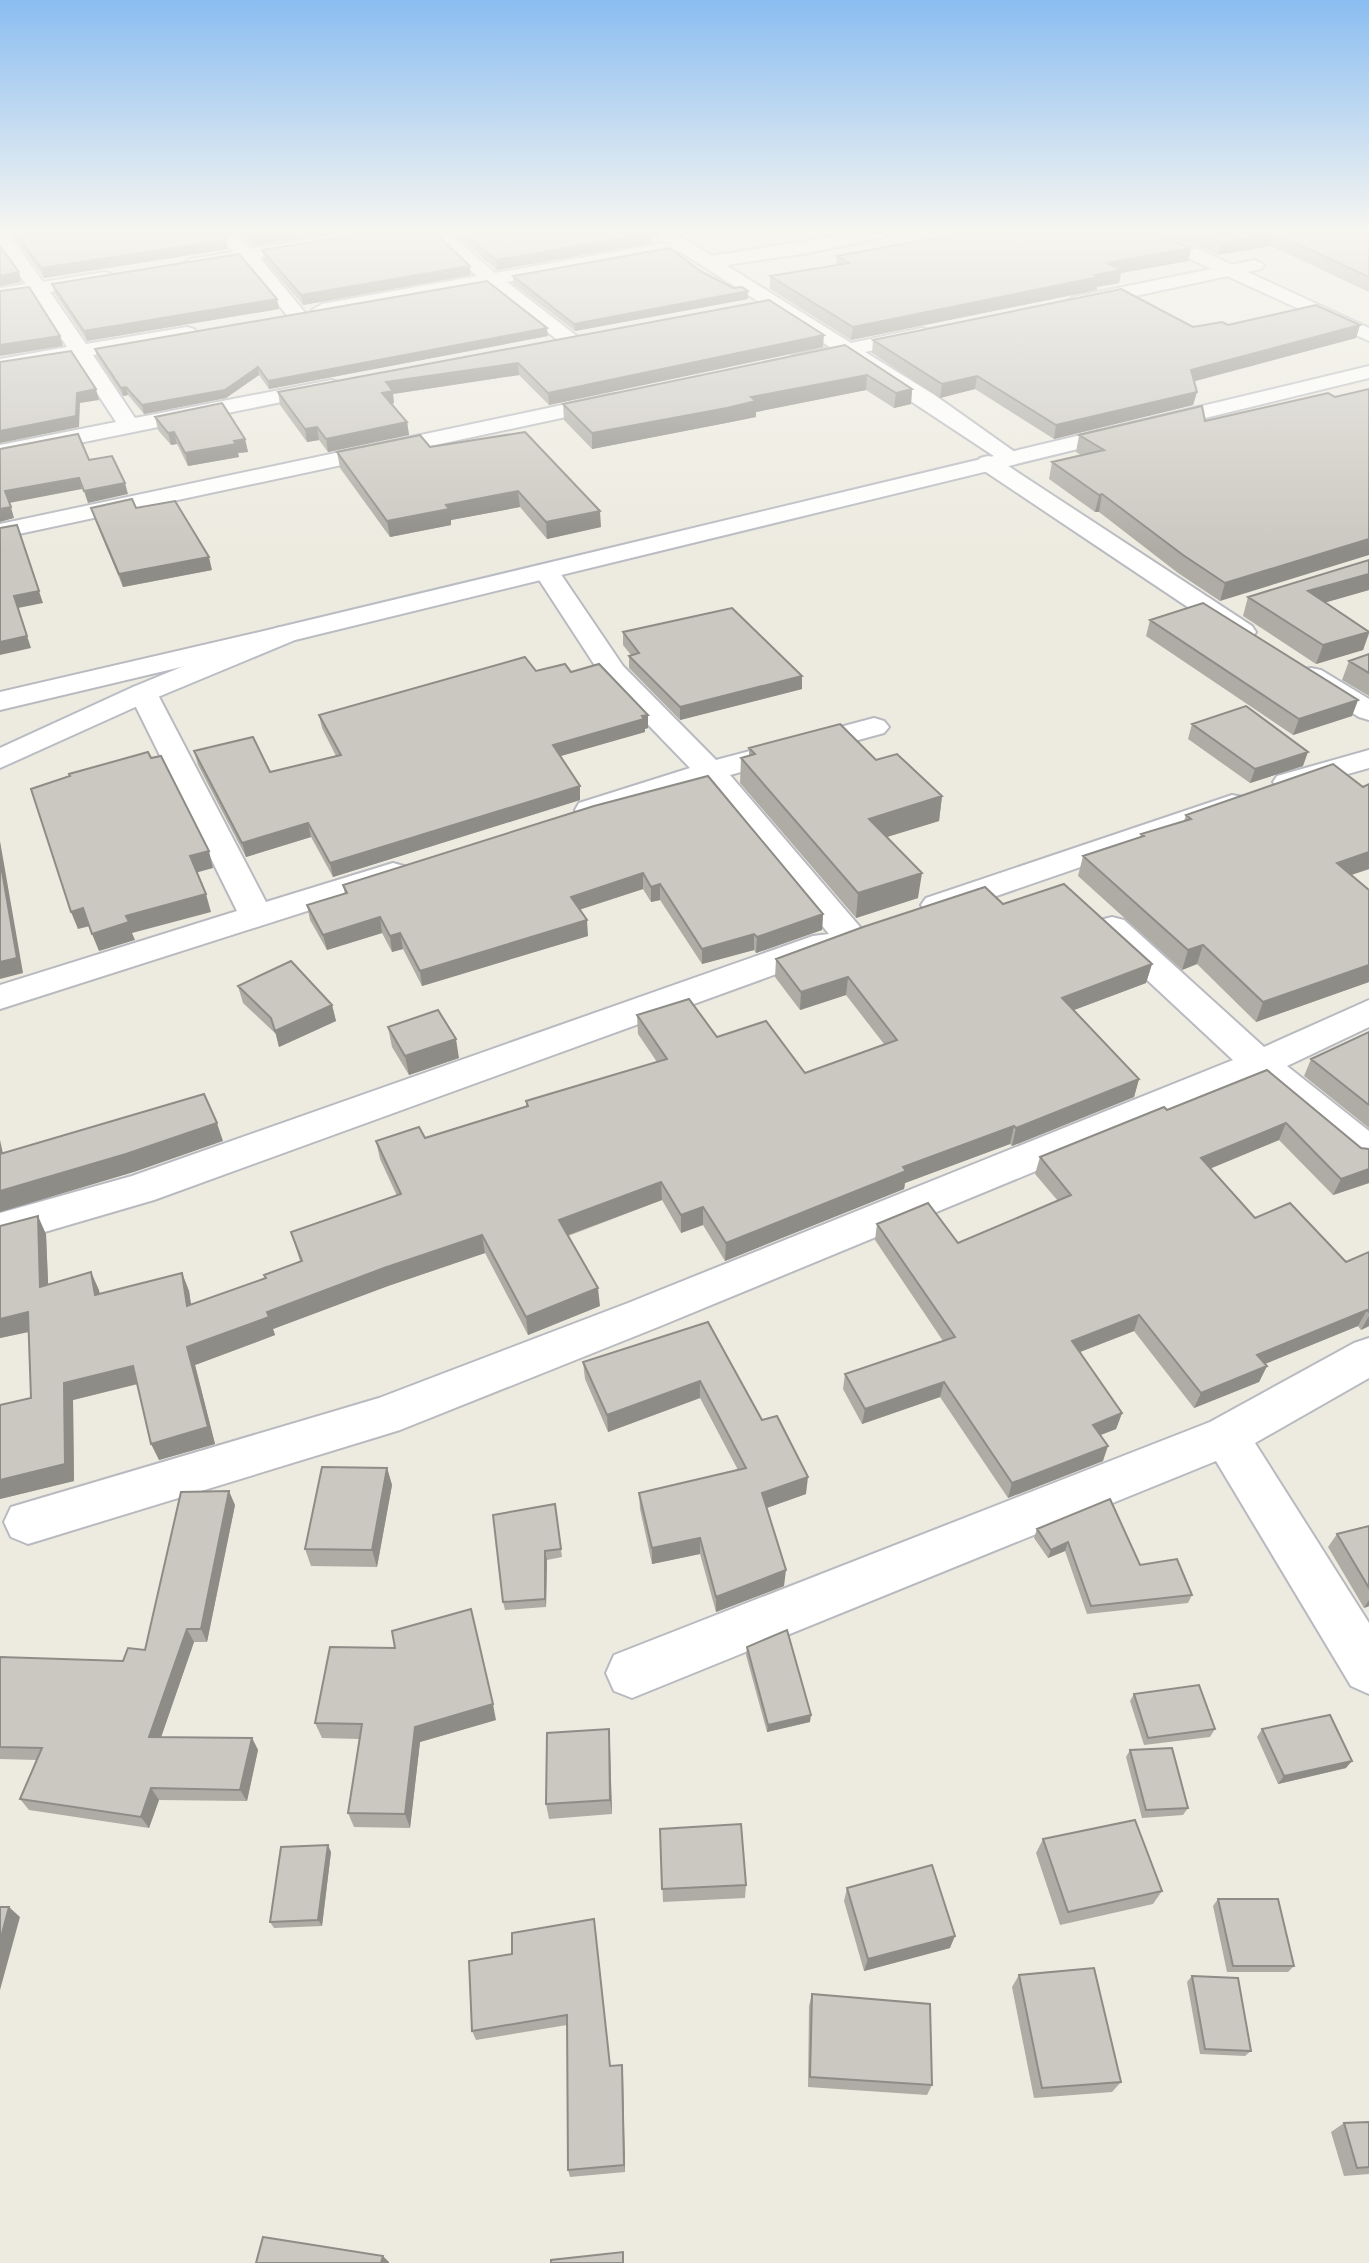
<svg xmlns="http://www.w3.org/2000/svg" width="1369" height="2263" font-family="Lato,sans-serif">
  <rect width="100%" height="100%" fill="#edebe0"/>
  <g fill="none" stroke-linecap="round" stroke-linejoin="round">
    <defs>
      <path id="street" d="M0,233H8L43,282L104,272L111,274L113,278L111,282L50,292L86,344L187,327L194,329L197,333L194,337L93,355L135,418L331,380L338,382L342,386L338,390L331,392L0,459V445L116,422L74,358L0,371V359L67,347L33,295L0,300V288L26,284L0,247Z
        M349,233H391L382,238L260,258L307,315L297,321L290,319L243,261L191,269L182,264L191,259L233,252L223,241L232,236L238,237L251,249Z
        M429,233H449L495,273L666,243L654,233H675L712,256L855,233H890L881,238L808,253L726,265L851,343L922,328L929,330L932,334L929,338L865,352L933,394L1022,457L1019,462H1003L844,357L799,366L792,364L789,360L792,356L830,347L679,251L507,282L578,337L581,341L578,345H564L488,286L322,316L312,310L322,304L477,276Z
        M1255,260L1264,265L1261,269L1074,309L1064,303L1074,297Z
        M614,394L622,395L625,400L622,405L0,538V524Z
        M988,456L996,458L1252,626L1256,632L1252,638L1243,640L1234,638L980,468L977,463L980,458Z
        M547,564L556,567L623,666L716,760L874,718L884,721L889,727L884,733L730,775L860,927L865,935L860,943L848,946L842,944L837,952L154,1200L0,1245V1213L132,1176L813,936L829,934L704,783L601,817L590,819L579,817L575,810L579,803L690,768L603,678L534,572L538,567Z
        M281,627L291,629L294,635L291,641L0,710V692Z
        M1311,668L1321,670L1369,699V720L1359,717L1301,682L1297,676L1301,670Z
        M143,685L153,687L157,693L266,902L393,863L404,866L409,873L404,880L0,1009V985L237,911L129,693L133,687Z
        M1369,750V768L1288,791L1277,788L1273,782L1277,776Z
        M1232,795L1243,797L1247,804L1243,811L950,912L938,915L926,912L921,905L926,898Z
        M1112,917L1124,920L1264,1047L1369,1000V1027L1287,1066L1369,1131V1166L1355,1162L1256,1080L658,1327L400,1430L28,1544L11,1537L4,1522L11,1507L379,1398L628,1303L1233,1060L1100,936L1095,928L1100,920Z
        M1369,1338V1378L1255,1443L1369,1623V1694L1351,1686L1216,1461L632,1698L614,1691L606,1673L614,1655L1210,1422L1354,1343Z"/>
      <path id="secondary" d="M1139,233H1163L1369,328V341L1142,237Z
        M1369,366V378L295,640L153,699L0,768V748L133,687L276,628Z"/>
    </defs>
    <use href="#street" stroke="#b8bac0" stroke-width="4"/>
    <use href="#secondary" stroke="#b9bcc3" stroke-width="4"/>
    <use href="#street" fill="#fff" fill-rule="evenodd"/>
    <use href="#secondary" fill="#fff" fill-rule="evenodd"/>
  </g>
  <path fill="#aeaca5" d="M11,233H331L252,246L240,235L232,233L224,238L228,249L44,278Z
    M453,233H652V243L497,270Z
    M1169,233H1369V292L1271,246L1218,255Z
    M1191,248L1188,261L1121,273L1119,283L1097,287V290L851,340L770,289V276L836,265L837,256Z
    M262,250L471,275L303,305L264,260Z
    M700,271L748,299L575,331L513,284V276Z
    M52,284L277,299L279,309L87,341L55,294Z
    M769,300L823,347L549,405L519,375L393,394L394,403L392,404L407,422L409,435L328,452L319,440L307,442L280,405L278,392Z
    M1228,325H1360L1356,338L1194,381L1197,392L1193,405L1054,439L975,389L940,398L872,353L873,340L1193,327Z
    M548,336L269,389L259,375L226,398L144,414L128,395L123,396L97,357L95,349Z
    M845,345L912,389L911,404L894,408L866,390L756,412V417L726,423L592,449L564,420L563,404Z
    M1328,393L1220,601L1178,573L1099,512H1095L1049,479L1052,462L1081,455L1076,452L1079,435L1205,421Z
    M155,417L245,439L248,452L238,453L239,457L188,466L177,444L171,445L158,430Z
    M430,447L601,527L547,539L520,507L451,520V525L390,537L340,468L337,452Z
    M91,508H136L212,570L123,587L95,520Z
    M1369,560V590L1326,602L1369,631V634L1363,650L1316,664L1243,616L1248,597Z
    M1150,620L1358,700L1352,716L1293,735L1146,636Z
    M623,632L802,676V689L680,720L629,668V656L631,655L623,645Z
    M1369,654V696L1342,680L1349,661Z
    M536,671L571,672L648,715V728L645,729V732L560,756L580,800L333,877L311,837L246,857L198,765L194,751L270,772L336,756L322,728L319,715Z
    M1192,724L1303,766L1250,783L1188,739Z
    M749,748L876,760L942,796L939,821L887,837L918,898L856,918L740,783L741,758L749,756Z
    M1369,784V869L1351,875L1369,890V982L1256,1022L1197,964L1182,970L1078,876L1083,856L1140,837L1141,834L1184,821L1186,815L1363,787Z
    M594,806L823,914L822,930L756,953L754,950L702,964L660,900L651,902L643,889L579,910L588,936L422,986L403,949L392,952L382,933L327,950L310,920L307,905L345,894L343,885Z
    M1003,904L1152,964L1146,983L1074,1010L1139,1079L1134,1097L1012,1146L1010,1144L905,1183L904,1189L725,1261L703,1225L681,1233L662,1200L568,1236L600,1306L528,1335L485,1253L388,1286L273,1329L275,1335L195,1365L215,1444L159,1460L138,1384L73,1400L74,1481L0,1499V1405L31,1398L29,1332L0,1338V1226L46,1234L48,1284L91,1272L100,1294L182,1273L189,1291L191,1305L266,1278L300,1261L291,1232L397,1196L380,1159L376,1141L425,1138L526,1106V1101L657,1062L638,1034L637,1015L717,1037L805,1073L884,1044L846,995L800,1010L775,977L776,959Z
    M238,986L332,1005L336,1021L279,1047L276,1034L243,1003Z
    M388,1027L459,1058L409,1075L392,1047Z
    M1369,1032V1128L1304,1076L1311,1059Z
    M1267,1070L1361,1148L1369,1149V1183L1333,1195L1279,1140L1210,1168L1255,1218L1346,1262L1369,1252V1326L1361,1330L1358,1326L1265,1364L1267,1366L1259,1382L1194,1408L1134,1331L1080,1352L1122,1413L1116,1429L1101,1435L1103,1461L1008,1498L940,1397L862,1424L843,1389L845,1374L943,1341L875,1240L877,1224L958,1243L1058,1201L1035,1174L1040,1157L1167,1110Z
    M708,1322L762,1420L806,1494L766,1508L784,1586L716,1612L700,1554L652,1564L640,1509L639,1493L738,1470L700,1398L608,1432L585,1379L583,1362Z
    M387,1468L392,1485L377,1567L311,1566L305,1549Z
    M555,1504L562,1557L547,1560L546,1607L505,1610L503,1602Z
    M235,1505L207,1642H194L161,1737L252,1738L258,1750L247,1801L159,1800L149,1828L29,1810L20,1799L37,1760L0,1759V1657L123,1661L145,1650Z
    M1369,1526V1606L1364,1608L1328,1547L1337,1534Z
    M1037,1529L1192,1595L1188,1603L1087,1614L1065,1551L1048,1558L1034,1538Z
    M747,1647L810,1722L767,1732L746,1655Z
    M1134,1694L1215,1729L1210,1737L1144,1745L1130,1701Z
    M496,1720L420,1742L410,1828L354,1827L348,1813L359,1739L322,1738L315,1723Z
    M609,1729L612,1814L549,1819L546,1804Z
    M1262,1729L1346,1768L1278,1784L1257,1737Z
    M1130,1750L1188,1808L1183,1815L1142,1818L1126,1757Z
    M660,1829L746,1885L745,1898L663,1902Z
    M1043,1839L1162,1891L1153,1904L1060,1925L1036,1853Z
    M331,1852L322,1926L274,1928L270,1922Z
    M847,1888L950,1948L864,1971L844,1901Z
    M1218,1899L1294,1966L1288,1972H1227L1213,1906Z
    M512,1954L610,2066L622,2065L625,2172L570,2177L568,2170L567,2025L476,2040L472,2031Z
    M1019,1975L1121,2082L1112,2092L1034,2098L1012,1987Z
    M1192,1976L1251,2051L1245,2056L1200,2054L1187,1982Z
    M812,1994L932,2085L927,2095L808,2087L809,2006Z
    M1369,2122V2174L1344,2176L1331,2132L1344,2123Z"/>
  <path fill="#8d8c86" d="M219,233H232L221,240H226L228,249L44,278L41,268Z
    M272,233H331L252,246L250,237Z
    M652,233V243L497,270L496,260Z
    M1274,233L1271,246L1218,255L1221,243Z
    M1191,248L1188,261L1121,273L1119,283L1097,287V290L851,340L853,327L1095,275L1107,263Z
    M470,266L471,275L303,305L301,295Z
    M19,272L21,282L0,286V276Z
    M748,291V299L575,331L574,324Z
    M277,299L279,309L87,341L84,331Z
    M1360,325L1356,338L1188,383L1191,370Z
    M547,328L548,336L269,389L268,381Z
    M824,335L823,347L549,405L548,393Z
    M60,336L63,346L0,356V345Z
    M518,363L519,375L393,394L394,403L384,405L382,393L386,382Z
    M258,367L259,375L226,398L144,414L142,405Z
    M867,375L866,390L756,412V417L726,423L592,449V433L751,397Z
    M977,376L975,389L940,398L942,384Z
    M126,387L128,395L123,396L121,388Z
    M96,389L99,400L80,403L79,427L0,443V431L77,393Z
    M912,389L911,404L894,408L896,393Z
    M1197,392L1193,405L1054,439L1056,425Z
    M407,422L409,435L328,452L326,439Z
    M317,427L319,440L307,442L305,429Z
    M174,432L177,444L171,445L168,433Z
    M245,439L248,452L238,453L239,457L188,466L185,453Z
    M79,478L82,489L9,503L5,491Z
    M125,483L128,494L88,503L84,491Z
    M518,491L520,507L451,520V525L390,537L387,521L446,505Z
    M1102,494L1099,512H1095L1099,495Z
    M11,507L14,518L0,522V509Z
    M600,511L601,527L547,539L546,522Z
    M1369,539V555L1220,601L1225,583Z
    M209,557L212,570L123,587L119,574Z
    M1369,574V590L1303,609L1308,591Z
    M39,591L43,603L18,608L31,648L0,655V642L14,596Z
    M1369,632L1363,650L1316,664L1323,645Z
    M802,676V689L680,720V707Z
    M1358,700L1352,716L1293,735L1299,719Z
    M648,715V728L645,729V732L554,758L553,745Z
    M1308,752L1303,766L1250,783L1255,769Z
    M580,786V800L333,877L330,863Z
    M942,796L939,821L867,843L869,819Z
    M308,823L311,837L246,857L242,843Z
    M0,841L23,973L0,979Z
    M209,851L213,868L195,873L190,856Z
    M1369,852V869L1330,882L1337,863Z
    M643,873V889L572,912L571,897Z
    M922,873L918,898L856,918L858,893Z
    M660,884V900L651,902V887Z
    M206,894L211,912L132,933L135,940L99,951L92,934L126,916Z
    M83,908L90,926L78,929L71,912Z
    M823,914L822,930L756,953L757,937Z
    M380,917L382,933L327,950L323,935Z
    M587,920L588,936L422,986L420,971Z
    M400,933L403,949L392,952L390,936Z
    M754,934V950L702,964V949Z
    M1203,945L1197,964L1182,970L1188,950Z
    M1152,964L1146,983L1058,1016L1062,998Z
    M1369,965V982L1256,1022L1263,1002Z
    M848,977L846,995L800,1010L801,992Z
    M332,1005L336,1021L279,1047L275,1031Z
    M456,1039L459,1058L409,1075L405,1056Z
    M1139,1079L1134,1097L1012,1146L1016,1128Z
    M217,1123L223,1141L134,1172L0,1212V1191Z
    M1286,1123L1279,1140L1195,1175L1201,1158Z
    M1014,1126L1010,1144L905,1183L904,1189L725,1261L726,1243L903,1167Z
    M0,1140L7,1172L0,1157Z
    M1369,1169V1183L1333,1195L1341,1179Z
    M661,1182L662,1200L560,1238L559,1220Z
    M703,1207V1225L681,1233V1215Z
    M38,1216L46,1234L49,1304L40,1287Z
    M482,1235L485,1253L388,1286L273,1329L275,1335L195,1365L215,1444L159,1460L151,1444L187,1347L267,1312L384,1268Z
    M91,1272L99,1290L103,1312L95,1295Z
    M182,1273L189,1291L194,1324L187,1306Z
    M598,1288L600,1306L528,1335L526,1317Z
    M1367,1310L1358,1326L1250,1370L1257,1355Z
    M28,1312L37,1330L0,1338V1319Z
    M1139,1315L1134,1331L1067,1357L1072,1341Z
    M1369,1316V1326L1361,1330Z
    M133,1366L141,1383L73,1400L74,1481L0,1499V1480L64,1383Z
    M1267,1366L1259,1382L1194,1408L1201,1393Z
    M700,1381V1398L608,1432L607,1415Z
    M944,1382L940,1397L862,1424L865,1409Z
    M1122,1413L1116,1429L1087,1440L1093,1425Z
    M1108,1446L1103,1461L1008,1498L1012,1483Z
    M387,1468L392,1485L377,1567L372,1550Z
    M808,1477L806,1494L761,1510L762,1493Z
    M229,1491L235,1505L207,1642L201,1629Z
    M700,1538V1554L652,1564V1548Z
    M1068,1542L1065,1551L1048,1558L1051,1550Z
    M545,1551L547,1560L546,1607L545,1599Z
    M786,1570L784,1586L716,1612V1597Z
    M1369,1600V1606L1364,1608Z
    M187,1629L194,1642L157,1749L149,1737Z
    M493,1704L496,1720L420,1742L410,1828L405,1814L415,1727Z
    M811,1715L810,1722L767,1732L768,1725Z
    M609,1729L610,1744L612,1814L610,1800Z
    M252,1738L258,1750L247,1801L240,1790Z
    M1352,1761L1346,1768L1278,1784L1284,1776Z
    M151,1788L159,1800L149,1828L141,1817Z
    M328,1845L331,1852L322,1926L318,1920Z
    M9,1907L20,1917L0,1990V1941Z
    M955,1936L950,1948L864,1971L868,1959Z
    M622,2065L623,2074L625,2172L624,2165Z
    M383,2256L389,2262V2263H381Z"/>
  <path fill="#cac8c0" stroke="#8d8c86" stroke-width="2" d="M16,233H220L226,240L41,268Z
    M246,233H272L250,237Z
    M369,233H435L470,266L301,295L262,250Z
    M463,233H652L496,260Z
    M964,233H1157L1191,248L1107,263L1121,270L1095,275L1099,277L853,327L770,276L849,263L837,256Z
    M1199,233H1369V277L1274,233L1221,243Z
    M0,246L19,272L0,276Z
    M670,248L700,271L733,288L742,287L748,291L574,324L513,276Z
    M239,254L277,299L84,331L52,284Z
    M487,281L547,328L268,381L258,367L225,390L142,405L126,387L121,388L95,349Z
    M29,287L60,336L0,345V291Z
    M1121,289L1193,327L1222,322L1228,325L1316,305L1360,325L1191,370L1197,392L1056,425L977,376L942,384L873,340Z
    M769,300L824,335L548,393L518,363L386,382L393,391L382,393L407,422L326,439L317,427L305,429L278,392Z
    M845,345L912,389L896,393L867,375L751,397L756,401L727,408L592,433L563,404Z
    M71,351L96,389L77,393L76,416L0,431V362Z
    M1369,389V539L1225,583L1183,555L1102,494L1099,495L1052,462L1104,450L1079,435L1202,406L1205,421L1328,393L1335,397Z
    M222,403L245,439L234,441L236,444L185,453L174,432L168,433L155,417Z
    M525,432L600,511L546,522L518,491L446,505L449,509L387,521L337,452L420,435L430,447Z
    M78,434L89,460L112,456L125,483L84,491L79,478L5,491L11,507L0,509V449Z
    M132,499L136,508L175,501L209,557L119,574L91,508Z
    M17,525L39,591L14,596L27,636L0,642V528Z
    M1369,560V574L1308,591L1369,632L1323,645L1248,597Z
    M1203,603L1358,700L1299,719L1150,620Z
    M732,608L802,676L680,707L629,656L639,653L623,632Z
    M1369,654V673L1349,661Z
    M525,657L536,671L565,664L571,672L599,664L648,715L642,716L644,719L553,745L580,786L330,863L308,823L242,843L194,751L253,737L270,772L341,755L319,715Z
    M1246,706L1308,752L1255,769L1192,724Z
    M840,724L876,760L897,754L942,796L869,819L922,873L858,893L741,758L755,754L749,748Z
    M148,752L151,758L161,756L209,851L190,856L206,894L126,916L129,922L92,934L83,908L71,912L31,789L70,776L69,774Z
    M1333,764L1363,787L1369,784V852L1337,863L1369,890V965L1263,1002L1203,945L1188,950L1083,856L1144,836L1141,834L1191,819L1186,815Z
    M708,776L823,914L757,937L754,934L702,949L660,884L651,887L643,873L571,897L587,920L420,971L400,933L390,936L380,917L323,935L307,905L347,893L343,885L594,806Z
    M0,860L17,958L0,962Z
    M1064,884L1152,964L1062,998L1139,1079L1016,1128L1014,1126L903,1167L906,1171L726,1243L703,1207L681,1215L661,1182L559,1220L598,1288L526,1317L482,1235L384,1268L267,1312L269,1317L187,1347L208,1427L151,1444L133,1366L64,1383L65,1464L0,1480V1405L31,1398L28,1312L0,1319V1226L38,1216L40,1287L91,1272L95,1295L182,1273L187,1306L266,1278L264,1275L302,1261L291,1232L401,1194L376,1141L419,1127L425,1138L528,1106L526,1101L667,1059L637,1015L689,999L717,1037L766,1021L805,1073L897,1040L848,977L801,992L776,959L863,927L985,887L1003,904Z
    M291,961L332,1005L275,1031L271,1018L238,986Z
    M438,1010L456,1039L405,1056L388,1027Z
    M1369,1032V1105L1311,1059Z
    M1267,1070L1361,1148L1369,1149V1169L1341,1179L1286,1123L1201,1158L1255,1218L1290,1203L1346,1262L1369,1252V1312L1367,1310L1257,1355L1267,1366L1201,1393L1139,1315L1072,1341L1122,1413L1093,1425L1108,1446L1012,1483L944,1382L865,1409L845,1374L955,1337L877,1224L928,1203L958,1243L1071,1195L1040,1157L1164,1107L1167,1110Z
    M204,1094L217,1123L126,1154L0,1191V1154Z
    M708,1322L762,1420L777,1416L808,1477L762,1493L786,1570L716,1597L700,1538L652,1548L639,1493L746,1468L700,1381L607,1415L583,1362Z
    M322,1467L387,1468L372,1550L305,1549Z
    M229,1491L201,1629H187L149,1737L252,1738L240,1790L151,1788L141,1817L20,1799L42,1748L0,1747V1657L123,1661L128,1648L145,1650L181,1492Z
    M1110,1499L1140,1565L1177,1559L1192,1595L1091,1606L1068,1542L1051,1550L1037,1529Z
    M555,1504L561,1549L545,1551V1599L503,1602L493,1515Z
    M1369,1526V1588L1337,1534Z
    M471,1609L493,1704L415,1727L405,1814L348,1813L362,1724L315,1723L330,1647L395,1648L392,1631Z
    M787,1630L811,1715L768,1725L747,1647Z
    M1199,1685L1215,1729L1148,1738L1134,1694Z
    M1330,1715L1352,1761L1284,1776L1262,1729Z
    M609,1729L610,1800L546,1804L547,1733Z
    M1172,1748L1188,1808L1146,1810L1130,1750Z
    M1135,1820L1162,1891L1068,1912L1043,1839Z
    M741,1824L746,1885L662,1889L660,1829Z
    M328,1845L318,1920L270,1922L281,1847Z
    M932,1865L955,1936L868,1959L847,1888Z
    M1218,1899H1278L1294,1966H1233Z
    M0,1907H9L0,1941Z
    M594,1919L610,2066L622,2065L624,2165L568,2170L567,2015L472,2031L469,1961L512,1954V1933Z
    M1094,1968L1121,2082L1042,2088L1019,1975Z
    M1192,1976L1238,1978L1251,2051L1205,2049Z
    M812,1994L930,2004L932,2085L810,2077Z
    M1369,2122V2167L1357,2168L1344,2123Z
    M263,2237L383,2256L381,2263H256Z
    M623,2252V2263H551V2260Z"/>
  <linearGradient id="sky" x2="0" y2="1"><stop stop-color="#8abdf1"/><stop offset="0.42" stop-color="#f7f6f1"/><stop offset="1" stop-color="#f7f6f1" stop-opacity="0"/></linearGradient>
  <rect width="1369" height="550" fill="url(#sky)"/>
</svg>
